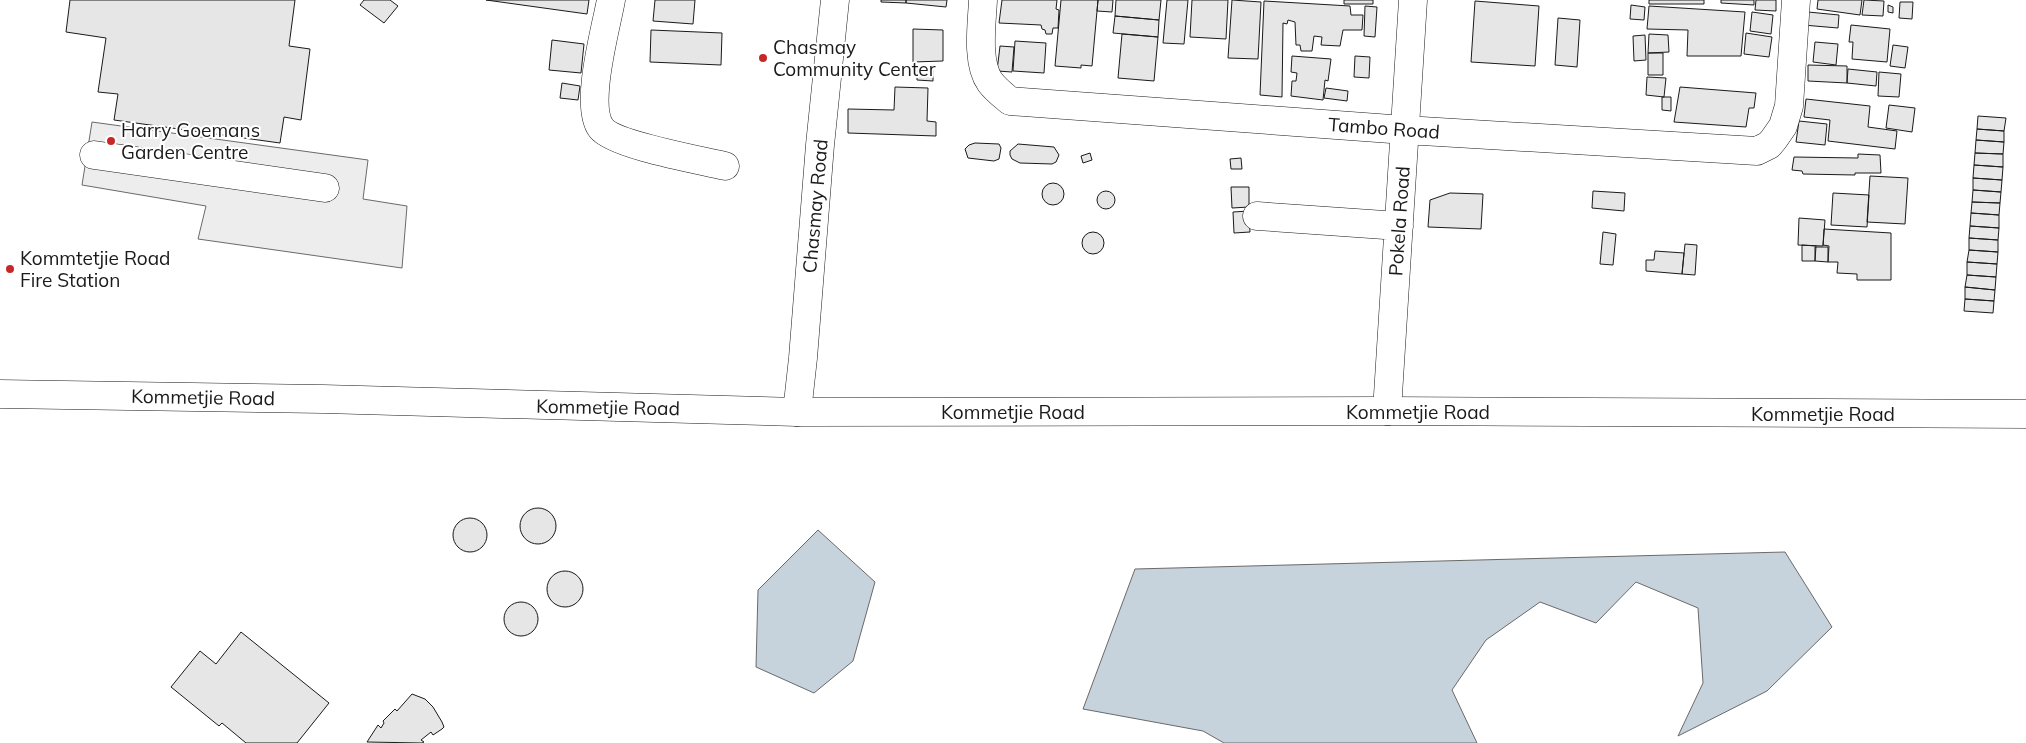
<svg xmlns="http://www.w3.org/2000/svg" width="2026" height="743" font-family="Mulish,sans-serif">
  <rect width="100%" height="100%" fill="#fff"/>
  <path fill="#ededed" stroke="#6a6a6a" d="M92,122L368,160L363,199L407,206L402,268L198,239L206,206L82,185Z"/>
  <path fill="#c6d2dc" stroke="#6a6a6a" d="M818,530L875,582L853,661L814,693L756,667L758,590Z
    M1785,552L1832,627L1767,691L1678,736L1703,683L1698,608L1636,582L1596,623L1540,602L1486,640L1452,690L1477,743H1224L1203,731L1083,709L1135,569Z"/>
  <path fill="#e6e6e6" stroke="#1a1a1a" d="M70,0H295L289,46L310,49L301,120L284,117L280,143L114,120L118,94L98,92L106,38L66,32Z
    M364,0H390L398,6L384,23L360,5Z
    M486,0H589L587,14Z
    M655,0H695L693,24L653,21Z
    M881,0H906V3L881,2Z
    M906,0H947L946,7L906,3Z
    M1002,0H1057L1056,9L1059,10L1058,28H1053L1052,34H1046L1045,30L1042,29L1041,25L999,23Z
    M1061,0H1098L1092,66L1081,65V68L1055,66Z
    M1098,0H1113L1112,12L1097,11Z
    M1116,0H1161L1159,20L1115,16Z
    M1167,0H1188L1184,44L1163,43Z
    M1192,0H1228L1226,39L1190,37Z
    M1232,0L1261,2L1258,59L1228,58Z
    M1344,0H1373V4H1344Z
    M1649,0H1704V4H1649Z
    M1721,0H1754V5L1721,3Z
    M1756,0H1776V11L1755,10Z
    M1818,0H1862L1860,15L1817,9Z
    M1864,0L1884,1L1883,16L1862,15Z
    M1264,1L1350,6L1351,15H1363L1362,30H1343L1340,46L1321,45L1322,37L1314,36L1312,51H1301L1300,45H1296L1295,22L1288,20L1287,24L1283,23L1282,97L1260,95Z
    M1475,1L1539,6L1535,66L1471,62Z
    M1900,2H1913L1912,19L1899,18Z
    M1631,5L1645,7L1644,20L1630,19Z
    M1888,5L1893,7V13L1888,12Z
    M1365,6L1377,7L1375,37L1364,36Z
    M1649,6L1745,12L1741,56H1687L1688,30L1647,29Z
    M1752,12L1773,15L1771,34L1750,31Z
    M1808,12L1839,15L1838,28L1803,25Z
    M1115,16L1159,20L1158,37L1113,33Z
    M1558,18L1580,20L1577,67L1555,65Z
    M1851,25L1890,29L1887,62L1852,59L1853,42H1849Z
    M913,29L943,30V61L913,62Z
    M651,30L722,33L721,65L650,62Z
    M1746,33L1772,37L1769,57L1744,54Z
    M1122,34L1158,37L1154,81L1118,78Z
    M1649,34L1668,35L1669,52L1648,53Z
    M1645,35L1646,60L1634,61L1633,36Z
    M552,40L584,44L581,73L549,70Z
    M1015,41L1046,43L1044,73L1013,71Z
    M1815,42L1838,44L1836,65L1813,62Z
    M1893,45L1908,47L1905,68L1890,66Z
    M1000,46L1014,47L1012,72L997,71Z
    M1648,53H1663V75H1648Z
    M1292,56L1331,59L1328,81L1325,80L1323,100L1291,96L1292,81H1296L1297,73L1291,72Z
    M1355,56L1370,57L1369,78L1354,77Z
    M1808,65L1847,66V83L1808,81Z
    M917,68H933V81L917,80Z
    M1848,69L1877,72L1876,86L1847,83Z
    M1879,72L1901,74L1899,97L1878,96Z
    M1647,77L1666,78L1664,97L1646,95Z
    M562,83L580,86L578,100L560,98Z
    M895,87L928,88L927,121L936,122V136L848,133V109L894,110Z
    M1680,87L1756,93L1754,108H1749L1746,127L1674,122Z
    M1326,88L1348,91L1347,101L1324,98Z
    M1662,97H1671V111L1662,110Z
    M1806,99L1870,106L1868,127L1897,131L1895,149L1828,141L1830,120L1804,117Z
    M1889,105L1915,108L1912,132L1886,128Z
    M1978,116L2006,118L2004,131L1977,129Z
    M1799,121L1827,124L1825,145L1796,142Z
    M1977,129L2004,131V142L1976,140Z
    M1976,140L2004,142L2003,154L1975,153Z
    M975,143L999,144L1001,148L999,159L994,161L968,158L965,149L969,145Z
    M1018,144L1054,147L1059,155L1056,162L1052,164L1020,163L1012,159L1010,155V151Z
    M1090,153L1092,160L1083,163L1081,156Z
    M1975,153L2003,154V167L1974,165Z
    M1858,154L1880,155L1881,173H1855V175L1803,174L1802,171L1792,170L1794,157L1858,158Z
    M1241,158L1242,169H1231L1230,159Z
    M1974,165L2003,167L2002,180L1973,178Z
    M1870,176L1908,178L1905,224L1867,222Z
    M1973,178L2002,180L2001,192L1973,190Z
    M1042 194a11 11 0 1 1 22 0a11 11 0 1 1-22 0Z
    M1231,187H1249V207L1232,208Z
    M1973,190L2001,192L2000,203L1972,202Z
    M1593,191L1625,193L1624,211L1592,208Z
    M1097 200a9 9 0 1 1 18 0a9 9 0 1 1-18 0Z
    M1450,193L1483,194L1481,229L1428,227L1430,200Z
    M1833,193L1869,195L1867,227L1831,225Z
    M1972,202L2000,203L1999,215L1971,213Z
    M1249,211L1250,232L1234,233L1233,212Z
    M1971,213L1999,215V228L1970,226Z
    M1799,218L1825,220L1823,246L1798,245Z
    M1970,226L1999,228L1998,240L1969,238Z
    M1824,229L1891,233V280H1857V274L1837,273L1838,262H1828L1829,246L1823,245Z
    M1603,232L1616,234L1613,265L1600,264Z
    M1082 243a11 11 0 1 1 22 0a11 11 0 1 1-22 0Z
    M1969,238L1998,240V252L1969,250Z
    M1685,244L1697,245L1695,275L1682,274Z
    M1802,245L1816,246L1815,261H1802Z
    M1815,247H1828V262L1815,261Z
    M1969,250L1998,252L1997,264L1967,262Z
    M1655,251L1684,253L1682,274L1646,271V260H1654Z
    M1967,262L1997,264L1996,277L1967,275Z
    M1967,275L1996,277L1995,290L1965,287Z
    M1965,287L1995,290L1994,301L1965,299Z
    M1965,299L1994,301L1993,313L1964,311Z
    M520 526a18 18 0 1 1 36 0a18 18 0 1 1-36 0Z
    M453 535a17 17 0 1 1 34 0a17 17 0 1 1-34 0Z
    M547 589a18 18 0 1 1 36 0a18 18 0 1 1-36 0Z
    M504 619a17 17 0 1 1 34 0a17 17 0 1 1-34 0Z
    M241,632L329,703L297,743H246L222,723L219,726L171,687L200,651L216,664Z
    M412,694L425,699L433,707L442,722L444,727L442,729L433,735L431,732L421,740L424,742L422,743L367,742L378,725L381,728L384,723L383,721L395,709L397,711Z"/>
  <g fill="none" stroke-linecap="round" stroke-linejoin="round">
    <defs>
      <path id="minor" d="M611,0C606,28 584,105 601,128C614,145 700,160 725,166
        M983,0C982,23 976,62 990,82C996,90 1003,95 1010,101L1405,130L1757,151L1769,145L1774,139L1783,126L1789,106L1796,0
        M94,155L325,188
        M1257,216L1399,226
        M1387,411L1413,0
        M797,412L803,358L820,145L835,0"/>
      <path id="major" d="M0,394L323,399L797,412L1387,411L2026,414"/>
    </defs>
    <use href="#minor" stroke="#1a1a1a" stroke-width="29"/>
    <use href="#major" stroke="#1a1a1a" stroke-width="29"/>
    <use href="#minor" stroke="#fff" stroke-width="28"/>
    <use href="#major" stroke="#fff" stroke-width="28"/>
  </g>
  <g fill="#c62828" stroke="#fff" stroke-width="2">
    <circle cx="763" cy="58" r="5"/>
    <circle cx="111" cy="141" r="5"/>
    <circle cx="10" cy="269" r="5"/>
  </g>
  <g text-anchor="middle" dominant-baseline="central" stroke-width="4" stroke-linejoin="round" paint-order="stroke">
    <g font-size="19" fill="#1a1a1a" stroke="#fff" text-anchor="start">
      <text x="773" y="47">Chasmay<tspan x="773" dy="22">Community Center</tspan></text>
      <text x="121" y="130">Harry Goemans<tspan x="121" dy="22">Garden Centre</tspan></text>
      <text x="20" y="258">Kommtetjie Road<tspan x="20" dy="22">Fire Station</tspan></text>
    </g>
    <g font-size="19" fill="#1a1a1a" stroke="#fff">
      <text transform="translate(1384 128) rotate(4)">Tambo Road</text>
      <text transform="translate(815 206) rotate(-85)">Chasmay Road</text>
      <text transform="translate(1399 221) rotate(-86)">Pokela Road</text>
      <text transform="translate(203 397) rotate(1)">Kommetjie Road</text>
      <text transform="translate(608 407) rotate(1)">Kommetjie Road</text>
      <text x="1013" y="412">Kommetjie Road</text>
      <text x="1418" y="412">Kommetjie Road</text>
      <text x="1823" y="414">Kommetjie Road</text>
    </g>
  </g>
</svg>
